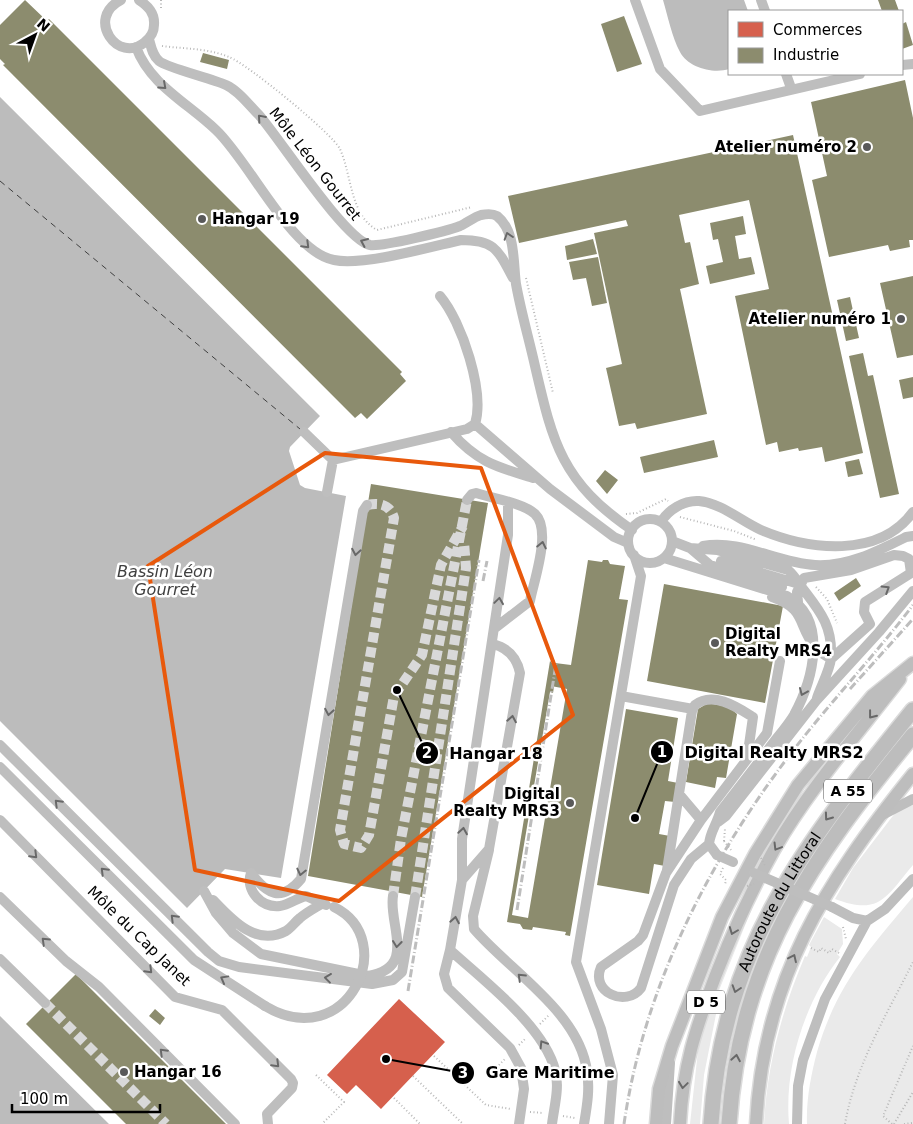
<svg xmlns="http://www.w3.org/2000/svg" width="913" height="1124" font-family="'DejaVu Sans',sans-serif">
  <rect width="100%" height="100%" fill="#fff"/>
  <path fill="#eaeaea" d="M913,805V865C886,897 880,916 835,899L853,868L892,817L898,810Z
    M760,888L718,993L719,999L704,1075L700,1124H690L700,1032L715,992Z
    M913,897V1124H807C806,1100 811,1075 817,1052C836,986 869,949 913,897Z
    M824,917L842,929L843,944L837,954L840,957C805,1001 784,1067 789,1124H764C767,1065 782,1010 805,956L807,957L811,947L809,945Z"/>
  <path fill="#bcbcbc" d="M663,0H744L748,11H729V69C714,74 688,68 680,52C672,37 668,17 663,0Z
    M0,97L320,416L290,447L289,451L300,485L305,488L346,496L281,878L225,869L187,908L0,721Z
    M0,1016L109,1124H0Z"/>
  <path fill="#d6604d" d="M399,999L445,1042L381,1109L356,1085L347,1094L327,1075Z"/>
  <path fill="#8c8c6e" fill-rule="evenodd" d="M25,0L47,21L49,19L402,372L400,374L406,381L367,419L361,413L355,418L3,65L5,64L0,59V25Z
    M878,0H895L899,11H882Z
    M624,16L642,64L617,72L601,24Z
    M906,22L913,45L902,49V24Z
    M203,53L229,60L227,69L200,62Z
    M905,80L913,118V240H909L910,247L890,251L888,245L829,257L812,180L827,176L811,102Z
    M793,135L863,453L825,462L822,447L799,451L798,448L779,452L777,442L766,445L735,296L769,289L749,200L679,215L685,243L690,242L699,284L680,289L707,414L637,429L635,423L619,426L606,368L622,364L594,233L628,226L626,220L519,243L508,196Z
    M743,216L746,234L735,236L739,259L751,257L755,274L710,284L706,266L723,262L718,239L713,240L710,223Z
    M593,239L597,254L567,260L565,246Z
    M598,257L607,303L592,306L586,278L573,280L569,262Z
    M913,276V355L897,358L880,283Z
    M850,297L859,338L846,341L837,300Z
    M863,353L868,376L873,375L899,494L880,498L849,356Z
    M913,377V397L903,399L899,380Z
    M714,440L718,457L644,473L640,457Z
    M859,459L863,474L848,477L845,462Z
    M605,470L618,480L607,494L596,481Z
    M371,484L488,503L422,897L308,876Z
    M588,560L602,562L603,560H608L610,564L625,566L619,599L628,600L570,936L565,935L566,932L533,927L532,930L523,929L520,924L507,922L550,661L552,663L555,660V663L571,665ZM551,686L567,689L528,918L512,915L550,692L553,693L554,687Z
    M856,578L861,586L839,601L834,593Z
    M664,584L783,606L765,703L647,681Z
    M708,703L729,707L737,714L726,778L717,777L715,788L686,782L698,709Z
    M626,709L678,718L668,781L678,783L675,802L665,801L659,834L670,836L665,866L654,864L649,894L597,885Z
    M76,974L226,1124H126L26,1024Z
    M155,1009L165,1018L160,1025L149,1016Z"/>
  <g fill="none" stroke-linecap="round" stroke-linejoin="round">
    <path stroke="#404040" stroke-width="1" stroke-dasharray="6 5" stroke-linecap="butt" d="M0,181L300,429"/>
    <path stroke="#d9d9d9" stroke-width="10" stroke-dasharray="10 5" stroke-linecap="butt" d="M367,505C381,502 390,505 394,518L340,830L344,844L361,848L369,835L394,696L422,655L441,565L463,526
      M393,896L401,839L467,500
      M415,897L466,568L464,542
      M45,1003L166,1124"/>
    <defs>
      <path id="major" d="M656,1124L659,1089L672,1046L722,917L755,854L798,785L872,696L913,663
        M680,1124C683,1066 695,1031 715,977C732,933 751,891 774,850C809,789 857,735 900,679
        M756,1124C763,980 825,883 913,774"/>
      <g id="highway">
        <path id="s1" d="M711,1124C722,948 806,842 913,710"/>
        <path d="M729,1124C740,958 811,860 913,735"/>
      </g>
    </defs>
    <use href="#major" stroke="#dbdbdb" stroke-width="15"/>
    <use href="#highway" stroke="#dbdbdb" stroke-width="18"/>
    <path stroke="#b8b8b8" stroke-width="2" stroke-dasharray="1 2.5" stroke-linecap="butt" d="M161,0V9
      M162,46C185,49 207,48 229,57C246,63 333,134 340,149C352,176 350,215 377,230L472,207
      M526,278L553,393
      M626,514L637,513L666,499L668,501
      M680,517L734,531L757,540
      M816,587L827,599L837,623
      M724,841L725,829
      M723,868L720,874L726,880L725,885
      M843,927L846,939
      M811,948L819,952L821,948L829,953L832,949L839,953
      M540,1024L549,1015
      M519,1045L526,1038
      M434,1056L486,1105L511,1109
      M316,1075L344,1102L322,1124
      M489,1075L505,1059
      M413,1076L463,1124
      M394,1098L420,1124
      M530,1112L543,1113
      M563,1116L575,1118
      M845,1124C855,1066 887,1014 913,962
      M892,1124L883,1116L913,1046
      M894,1124L913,1092
      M904,1124L913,1123"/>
    <path stroke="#bebebe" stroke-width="10" d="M121,0C85,18 118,65 145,42C150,38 154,32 154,25C155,13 148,6 139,0
      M635,0L660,69L700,111L860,74
      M761,0L765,11
      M149,39C151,46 152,55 159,61C167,68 211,78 226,85C239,91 249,105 259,115C280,139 345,240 370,245C382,247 447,231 460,226C467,223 474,217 481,215C486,214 492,213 497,216C516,231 513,263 516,284C521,312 529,339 535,366C553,444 562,482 632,530
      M136,47C150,85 188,103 216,130C250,162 291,252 334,260C363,266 430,247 461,240C495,240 498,250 513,278
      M902,65L913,64
      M786,74L791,88
      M475,424L550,489L614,537L628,543
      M304,432L333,460L467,429L475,424C485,392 462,322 440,296
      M451,432C477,462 497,467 533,478
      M327,492L333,460
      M467,500L472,494L476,493C491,498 524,503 535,514C552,530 534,580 530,601L495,628
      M628 541a22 22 0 1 1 44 0a22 22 0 1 1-44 0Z
      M661,522C668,510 684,500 699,501C721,503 741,521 761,530C808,550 879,559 913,512
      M672,541L690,548L710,565L782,587
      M703,546C741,539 777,563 815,565C847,567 878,551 906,537L913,536
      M690,548L717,550L788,570C794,575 796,579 800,585C818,609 833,624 831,658C830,670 821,686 817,698
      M664,558L787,596C829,620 813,680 794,715C788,725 780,734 773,743C756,766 738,789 720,812C717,824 710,832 709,844L717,855
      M721,561L799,584
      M772,597C807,609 797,625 815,647C819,652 825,655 831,659
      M798,602L797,592L804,578L851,570L894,555L903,556L909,559L911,573L865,602L864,612L870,624L831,659
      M493,644C508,648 517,658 520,673L489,849L462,880L450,950C483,980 544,1026 555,1070C560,1087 554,1107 552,1124
      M621,696L693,709
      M0,745L208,952L219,961L239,967L372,984L393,980L402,972L415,897
      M0,767L194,960L265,1006
      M679,794L701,820
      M884,814L913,799
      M0,820L175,997L222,1010L291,1079L293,1083L292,1088L267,1114L268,1124
      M718,822L726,816L816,701L879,632L913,591
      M709,844L691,859L674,885L641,988C626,1008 590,992 601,967L638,941L643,935L666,873L701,820L767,733L780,661
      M489,850L473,916L474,929C510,971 579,1012 587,1071C590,1089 587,1106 584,1124
      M667,870L692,711L695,705C713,691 737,707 753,717L747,759
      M251,873C267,894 281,903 301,879L363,511L367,505
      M251,873C245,890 261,908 280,906C289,905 297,898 306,896L326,905
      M462,880V839L508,535V503
      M204,891L216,913L233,933L261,954L368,976C418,968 388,924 393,896
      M0,897L66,961L99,987L235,1124
      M213,900C232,920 256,947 286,931C291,928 295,922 300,918C307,912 315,908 323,903
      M832,907L853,918L867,921
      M450,950L444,974L448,988L510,1048L521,1068L524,1089L519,1124
      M0,959L45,1003
      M609,1124L613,1075L601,1029L576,962L641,576L634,555
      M666,1124L670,1063
      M797,1124L798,1086L803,1060L825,999L867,921L885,909L913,879"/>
    <use href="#major" stroke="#bdbdbd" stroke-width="12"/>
    <use href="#highway" stroke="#bdbdbd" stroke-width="15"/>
    <path stroke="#bdbdbd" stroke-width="3" stroke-dasharray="8 2.5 1 2.5" stroke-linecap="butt" d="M483,581L487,561
      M850,689L913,619
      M517,910L556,664
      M408,991L479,560
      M624,1124C644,986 710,858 795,748C833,699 876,654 913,605"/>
    <path stroke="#b8b8b8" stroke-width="2" stroke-dasharray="1 2.5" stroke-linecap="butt" d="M724,841L731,850
      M761,858L766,867
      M747,886L754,884"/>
    <path stroke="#bebebe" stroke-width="10" d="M717,855L733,862
      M754,873L832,907
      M265,1006C347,1055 401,940 334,907"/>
  </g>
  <defs><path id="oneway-chevron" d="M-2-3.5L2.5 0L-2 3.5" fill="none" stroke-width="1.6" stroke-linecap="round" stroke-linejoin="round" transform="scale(1.25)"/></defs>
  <g stroke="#686868">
    <use href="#oneway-chevron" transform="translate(163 86) rotate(42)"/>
    <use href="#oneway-chevron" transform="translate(261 118) rotate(-131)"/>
    <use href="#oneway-chevron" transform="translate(508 236) rotate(-108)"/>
    <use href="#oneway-chevron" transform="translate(364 242) rotate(-156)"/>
    <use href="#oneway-chevron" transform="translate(306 245) rotate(45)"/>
    <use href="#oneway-chevron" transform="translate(542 545) rotate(-78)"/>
    <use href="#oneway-chevron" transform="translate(356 552) rotate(100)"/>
    <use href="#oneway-chevron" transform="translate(886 589) rotate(-32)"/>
    <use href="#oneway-chevron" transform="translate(499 601) rotate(-82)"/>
    <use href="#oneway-chevron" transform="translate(803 692) rotate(113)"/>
    <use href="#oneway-chevron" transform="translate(329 712) rotate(100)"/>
    <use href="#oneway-chevron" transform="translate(872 715) rotate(128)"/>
    <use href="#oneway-chevron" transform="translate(512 719) rotate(-80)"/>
    <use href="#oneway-chevron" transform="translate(58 803) rotate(-135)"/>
    <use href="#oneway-chevron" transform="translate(828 817) rotate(126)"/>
    <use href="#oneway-chevron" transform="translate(463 831) rotate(-81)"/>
    <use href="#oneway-chevron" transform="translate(777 847) rotate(121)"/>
    <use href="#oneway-chevron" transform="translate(34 855) rotate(45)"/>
    <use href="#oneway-chevron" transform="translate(104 871) rotate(-135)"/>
    <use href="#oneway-chevron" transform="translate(301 872) rotate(103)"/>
    <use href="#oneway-chevron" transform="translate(174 918) rotate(-135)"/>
    <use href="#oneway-chevron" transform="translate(455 920) rotate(-80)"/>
    <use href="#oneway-chevron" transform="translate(733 931) rotate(111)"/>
    <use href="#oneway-chevron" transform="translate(45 941) rotate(-136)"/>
    <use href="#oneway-chevron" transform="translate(397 944) rotate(97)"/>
    <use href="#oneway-chevron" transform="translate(793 958) rotate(-65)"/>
    <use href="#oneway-chevron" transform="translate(149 970) rotate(45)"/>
    <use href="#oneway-chevron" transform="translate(521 977) rotate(-136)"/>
    <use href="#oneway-chevron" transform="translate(328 978) rotate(-173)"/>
    <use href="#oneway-chevron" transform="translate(224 979) rotate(-151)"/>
    <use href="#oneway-chevron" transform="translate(736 989) rotate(108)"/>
    <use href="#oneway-chevron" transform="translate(543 1044) rotate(-122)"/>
    <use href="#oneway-chevron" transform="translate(163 1052) rotate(-135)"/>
    <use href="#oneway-chevron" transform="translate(736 1058) rotate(-80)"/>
    <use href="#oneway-chevron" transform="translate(276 1064) rotate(45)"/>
    <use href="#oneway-chevron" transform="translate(683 1085) rotate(98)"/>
  </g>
  <path fill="none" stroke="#e8590c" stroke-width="4" stroke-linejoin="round" d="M325,453L481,468L573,715L339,901L195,870L148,566Z"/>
  <g fill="#595959" stroke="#fff" stroke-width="2">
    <circle cx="867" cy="147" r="5"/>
    <circle cx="202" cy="219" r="5"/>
    <circle cx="901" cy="319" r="5"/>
    <circle cx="715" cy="643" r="5"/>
    <circle cx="570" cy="803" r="5"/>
    <circle cx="124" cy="1072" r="5"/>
  </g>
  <g text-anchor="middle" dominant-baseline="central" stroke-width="5" stroke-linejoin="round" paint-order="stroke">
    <g fill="#fff" stroke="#4c4c4c" stroke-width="1">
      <rect x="824" y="779.5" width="48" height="23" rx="4"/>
      <rect x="687" y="990.5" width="38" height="23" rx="4"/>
    </g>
    <g font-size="14" font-weight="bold" fill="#000">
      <text x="848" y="791">A 55</text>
      <text x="706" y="1002">D 5</text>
    </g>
    <g font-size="15" font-weight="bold" fill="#000" stroke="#fff" text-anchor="end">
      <text x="857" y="147">Atelier numéro 2</text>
      <text x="212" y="219" text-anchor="start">Hangar 19</text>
      <text x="891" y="319">Atelier numéro 1</text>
      <text x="725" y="634" text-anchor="start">Digital<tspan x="725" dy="17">Realty MRS4</tspan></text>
      <text x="560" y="794">Digital<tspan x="560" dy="17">Realty MRS3</tspan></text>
      <text x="134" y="1072" text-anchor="start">Hangar 16</text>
    </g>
    <g font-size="15" fill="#000" stroke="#fff">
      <text transform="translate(315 164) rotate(52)">Môle Léon Gourret</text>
      <text stroke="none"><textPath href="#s1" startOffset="235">Autoroute du Littoral</textPath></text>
      <text transform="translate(139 936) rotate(44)">Môle du Cap Janet</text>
    </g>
    <g font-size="16" font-style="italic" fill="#404040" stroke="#fff">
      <text x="165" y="571">Bassin Léon<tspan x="165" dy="18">Gourret</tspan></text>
    </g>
  </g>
  <path fill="none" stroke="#000" stroke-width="2" d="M635 818L662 752M397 690L427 753M386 1059L463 1073"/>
  <g fill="#000" stroke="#fff" stroke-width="2">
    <circle cx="635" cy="818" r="5"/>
    <circle cx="397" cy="690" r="5"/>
    <circle cx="386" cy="1059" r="5"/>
    <circle cx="662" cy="752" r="12"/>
    <circle cx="427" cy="753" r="12"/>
    <circle cx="463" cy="1073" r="12"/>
  </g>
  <g font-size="15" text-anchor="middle" font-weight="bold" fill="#fff">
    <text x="662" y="757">1</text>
    <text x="427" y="758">2</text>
    <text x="463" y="1078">3</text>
  </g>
  <g font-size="16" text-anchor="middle" font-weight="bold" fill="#000" stroke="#fff" stroke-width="5" stroke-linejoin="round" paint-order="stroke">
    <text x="774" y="758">Digital Realty MRS2</text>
    <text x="496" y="759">Hangar 18</text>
    <text x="550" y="1078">Gare Maritime</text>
  </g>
  <rect x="728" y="10" width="175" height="65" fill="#ffffff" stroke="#999999"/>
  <rect x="738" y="22" width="25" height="15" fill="#d6604d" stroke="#999999"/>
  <text x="773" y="35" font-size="15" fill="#000000">Commerces</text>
  <rect x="738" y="48" width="25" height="15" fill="#8c8c6e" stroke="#999999"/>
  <text x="773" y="60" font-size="15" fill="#000000">Industrie</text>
  <g transform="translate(35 35) rotate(41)" stroke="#ffffff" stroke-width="4" paint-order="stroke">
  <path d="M0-4L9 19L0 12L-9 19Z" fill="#000000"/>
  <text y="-8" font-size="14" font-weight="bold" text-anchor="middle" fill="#000000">N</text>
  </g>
  <path d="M12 1104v8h148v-8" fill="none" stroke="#000000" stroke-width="2.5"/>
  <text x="20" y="1104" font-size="15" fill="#000000" stroke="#ffffff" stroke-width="4" paint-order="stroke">100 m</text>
</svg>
